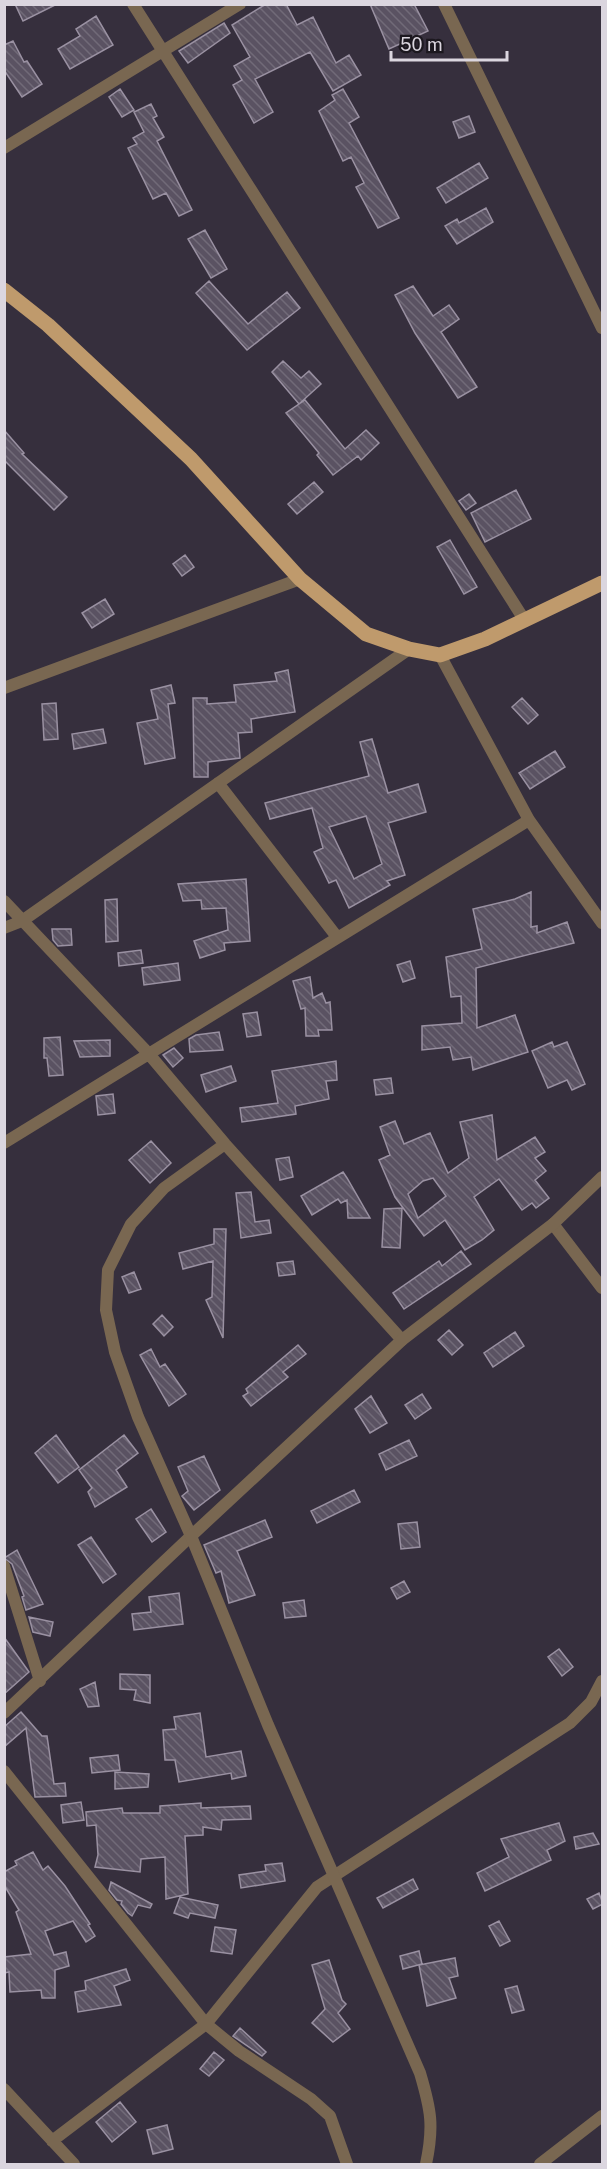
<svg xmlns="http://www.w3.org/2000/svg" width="607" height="2169" font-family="'Public Sans',sans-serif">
  <defs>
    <pattern id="building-back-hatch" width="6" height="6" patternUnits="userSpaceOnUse" patternTransform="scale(1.5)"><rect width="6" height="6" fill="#5a5262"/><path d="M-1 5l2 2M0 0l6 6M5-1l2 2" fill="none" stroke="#716a78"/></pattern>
  </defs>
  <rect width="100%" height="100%" fill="#362f3d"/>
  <path fill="url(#building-back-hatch)" stroke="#9a91a2" stroke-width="1.5" fill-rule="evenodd" d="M15,4H57L23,21Z
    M266,4H286L297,25L313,17L336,63L349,55L361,75L333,91L310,52L255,79L273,112L254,123L233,85L242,80L234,66L250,57L232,25Z
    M370,4H414L428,31L389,49Z
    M96,16L113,45L70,69L58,49L80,36L76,29Z
    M224,23L230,33L188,63L179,51Z
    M13,41L24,62L27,61L42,84L22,97L4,70V45Z
    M120,89L134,110L122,117L109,97Z
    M343,89L359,117L349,123L399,218L378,228L356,187L364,183L351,157L343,161L319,111L335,100L332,95Z
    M151,104L157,116L153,118L164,137L157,141L192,210L179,216L166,193L153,199L128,148L137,144L133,138L144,132L134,112Z
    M469,116L475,132L459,138L453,122Z
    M479,163L488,178L446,203L437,188Z
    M486,208L493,222L457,244L445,226L457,219L459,223Z
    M205,230L227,269L211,278L188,239Z
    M209,281L248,324L287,292L300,308L247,350L196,293Z
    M413,286L433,316L449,305L459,319L441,332L477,387L458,398L415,333L395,295Z
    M283,361L301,378L309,371L321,384L299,404L272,372Z
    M305,400L345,449L366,430L379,443L361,460L358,456L333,475L317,455L319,453L286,413Z
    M4,430L24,453L22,454L67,497L54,510L4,460Z
    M314,482L323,492L297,514L288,504Z
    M516,490L531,519L485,542L471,513Z
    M469,494L476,503L466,510L459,501Z
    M450,540L477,587L464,594L437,547Z
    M185,555L194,567L182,576L173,564Z
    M105,599L114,614L92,628L82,613Z
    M288,670L295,712L251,719L252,732L238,733L240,758L208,762V777H194L193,698H207V704L236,702L234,685L277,681L275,673Z
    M171,685L175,703L168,704L175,758L145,764L137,723L158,719L151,690Z
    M522,698L538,715L528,724L512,707Z
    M56,703L58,739L44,740L42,704Z
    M103,729L106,743L74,749L72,734Z
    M372,739L388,793L418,784L426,812L388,823L405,875L387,881L390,885L349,908L336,880L329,883L314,852L323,848L312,808L270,819L265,803L369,776L360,742ZM366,816L382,864L354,879L329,827Z
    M555,751L565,767L530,789L519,773Z
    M246,879L250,941L224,943L225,950L200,958L194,941L228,930L226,908L202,909L201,900L183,901L178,884Z
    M531,892V927L537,926V933L567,922L574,943L476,968L477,1028L515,1015L528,1052L473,1070L471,1057L453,1060L450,1047L422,1050V1026L462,1023L461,996L451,997L446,957L482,949L473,909L515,899Z
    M117,899L118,941L106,942L105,900Z
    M52,929H71L72,945L58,946L53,940Z
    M141,950L143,963L119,966L118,953Z
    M410,961L415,978L403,982L397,965Z
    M178,963L180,980L144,985L142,968Z
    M310,977L313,998L322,993L326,1003L330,1002L332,1030H318L319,1036H306L305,1008L301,1009L293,981Z
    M257,1012L261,1035L247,1037L243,1014Z
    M219,1032L223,1050L190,1052L189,1039L196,1035Z
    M60,1037L63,1075L49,1076L47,1058H44V1038Z
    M110,1040V1056L80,1057L74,1041Z
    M552,1042L554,1047L567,1042L585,1084L572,1090L567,1080L548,1088L532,1051Z
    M174,1048L183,1058L173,1067L163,1055Z
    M336,1061L337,1080L326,1081L329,1099L295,1106L296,1114L242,1122L240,1108L278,1103L272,1071Z
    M231,1066L236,1081L206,1092L201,1075Z
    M391,1078L393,1093L376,1095L374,1080Z
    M113,1094L115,1113L98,1115L96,1096Z
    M492,1115L497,1160L535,1137L545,1152L535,1158L546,1171L535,1180L549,1198L536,1208L532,1203L522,1210L499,1179L474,1197L494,1230L482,1240L465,1250L445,1220L424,1236L395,1197L379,1160L390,1155L380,1127L395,1121L404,1144L430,1133L448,1173L469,1158L460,1122ZM433,1178L446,1196L418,1218L408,1194L423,1181Z
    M151,1141L171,1163L150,1183L129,1160Z
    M289,1157L293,1177L280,1180L276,1159Z
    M343,1172L347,1178L370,1218H348L347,1200L341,1203L338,1199L312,1215L301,1196Z
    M251,1192L255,1222L269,1220L271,1233L241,1238L236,1193Z
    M402,1208L400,1248L382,1247L384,1209Z
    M214,1229H226L223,1338L206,1300L212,1297L213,1261L183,1269L179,1253L214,1244Z
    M461,1251L471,1264L404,1309L393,1293L439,1261L442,1266Z
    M293,1261L295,1274L279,1276L277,1263Z
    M134,1272L141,1289L129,1293L122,1277Z
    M162,1315L173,1327L164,1336L153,1324Z
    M449,1330L463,1345L452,1355L438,1340Z
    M515,1332L524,1346L493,1367L484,1353Z
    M298,1345L306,1354L283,1372L288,1377L251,1406L243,1396L248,1393L246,1389Z
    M151,1349L160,1367L165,1364L186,1394L169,1406L140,1355Z
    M422,1394L431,1408L415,1419L405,1405Z
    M371,1396L387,1423L370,1433L355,1409Z
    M56,1435L79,1467L58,1483L35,1453Z
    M124,1435L138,1453L116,1470L127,1487L95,1507L88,1492L92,1488L79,1470Z
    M409,1440L417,1456L386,1470L379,1454Z
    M204,1456L220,1490L194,1510L182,1496L188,1491L178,1467Z
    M354,1490L360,1502L317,1523L311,1511Z
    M151,1509L166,1532L152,1542L136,1519Z
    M265,1520L272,1537L237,1551L255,1595L229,1603L221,1571L216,1573L204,1545Z
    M417,1522L420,1547L401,1549L398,1524Z
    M91,1537L116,1574L103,1583L78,1545Z
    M17,1550L43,1604L26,1610L22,1597L24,1596L12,1564L4,1558Z
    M404,1581L410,1592L397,1599L391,1588Z
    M179,1593L183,1624L134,1630L132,1614L151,1612L149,1597Z
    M304,1600L306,1616L285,1618L283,1603Z
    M29,1617L53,1622L50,1636L33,1632Z
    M4,1637L29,1672L4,1694Z
    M559,1649L573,1667L562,1676L548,1657Z
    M120,1674L150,1675V1703L134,1700L136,1690L120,1689Z
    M95,1682L99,1706L88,1707L80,1689Z
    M21,1712L42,1736H47L54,1784L65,1783L66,1796L35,1797L26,1728L4,1747V1727Z
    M200,1713L206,1757L241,1751L246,1776L232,1779L231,1773L179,1782L175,1760H165L163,1730L176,1729L174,1717Z
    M118,1755L120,1770L92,1773L90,1758Z
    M115,1772L149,1774L148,1787L115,1789Z
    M81,1802L84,1820L63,1823L61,1805Z
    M201,1803V1808L250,1806L251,1819L222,1820L221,1830L203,1827V1835L185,1836L188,1894L166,1899L165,1857L141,1859L140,1872L95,1867L98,1855L96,1825L87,1826L86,1812L122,1808L123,1813H160V1806Z
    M559,1823L565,1841L547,1850L551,1860L485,1891L477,1873L509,1857L501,1839Z
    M593,1833L599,1844L576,1849L574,1837Z
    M33,1852L43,1870L48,1866L65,1886L90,1924L88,1925L95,1936L86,1942L73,1921L45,1931L54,1955L66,1952L69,1966L55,1970V1998H42L41,1990L10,1992L9,1972L4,1973V1957L31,1954L16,1912L19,1910L4,1885V1872L17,1865L15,1861Z
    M282,1863L285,1881L241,1888L239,1875L266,1871L265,1865Z
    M413,1879L418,1889L383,1908L377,1898Z
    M111,1882L152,1904L150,1908L138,1905L132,1916L128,1913L121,1904L122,1901L117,1900L109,1890Z
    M599,1893L603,1904L593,1909L587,1899Z
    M180,1897L218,1905L215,1918L190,1913L188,1918L174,1913Z
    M499,1921L510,1941L500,1946L489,1926Z
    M215,1927L236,1930L232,1954L211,1951Z
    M419,1951L422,1964L403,1969L400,1956Z
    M455,1958L458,1976L449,1978L456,1998L427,2006L419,1965Z
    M329,1960L342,2000L346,2004L338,2013L350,2029L333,2042L312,2023L325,2009L312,1965Z
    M126,1969L130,1980L114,1986L121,2005L78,2012L75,1992L86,1990L85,1981Z
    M517,1986L524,2010L512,2013L505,1989Z
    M240,2028L266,2052L262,2056L233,2036Z
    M214,2052L224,2060L209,2076L200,2069Z
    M120,2102L136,2122L112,2142L96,2122Z
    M167,2125L173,2149L153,2154L147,2130Z"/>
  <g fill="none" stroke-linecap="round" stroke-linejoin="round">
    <path stroke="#796751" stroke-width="12" d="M133,4L525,621
      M444,4L602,328
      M4,148L240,4
      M440,655L529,820L602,923
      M4,688L300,579
      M218,783L337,937
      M4,901L148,1053L225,1144L402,1340
      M4,928L22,921L409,649
      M4,1143L529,820
      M553,1224L602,1288
      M4,1566L40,1681
      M4,1713L191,1536L138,1417L115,1352L106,1310L108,1270L131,1224L164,1188L225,1144
      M4,1771L206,2024L239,2051L311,2099L330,2116L347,2164
      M4,2089L74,2164
      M52,2141L206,2024L317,1887L570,1723L591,1702L602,1681
      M540,2164L602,2116"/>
    <path stroke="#796751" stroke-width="12" d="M426,2164C434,2126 431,2110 420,2073L268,1725L191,1536L402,1340L553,1224L602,1177"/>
    <path stroke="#bf9a6c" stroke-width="15" d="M4,290L48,325L191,459L300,579L366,634L409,649L440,655L485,639L602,583"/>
  </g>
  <rect width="607" height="2169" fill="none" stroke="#dbd6df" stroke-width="12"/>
  <path d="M391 51v9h116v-9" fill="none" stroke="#dbd6df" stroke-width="3"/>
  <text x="400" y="51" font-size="18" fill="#dbd6df" stroke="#1c181f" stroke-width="4.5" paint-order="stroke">50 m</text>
</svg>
